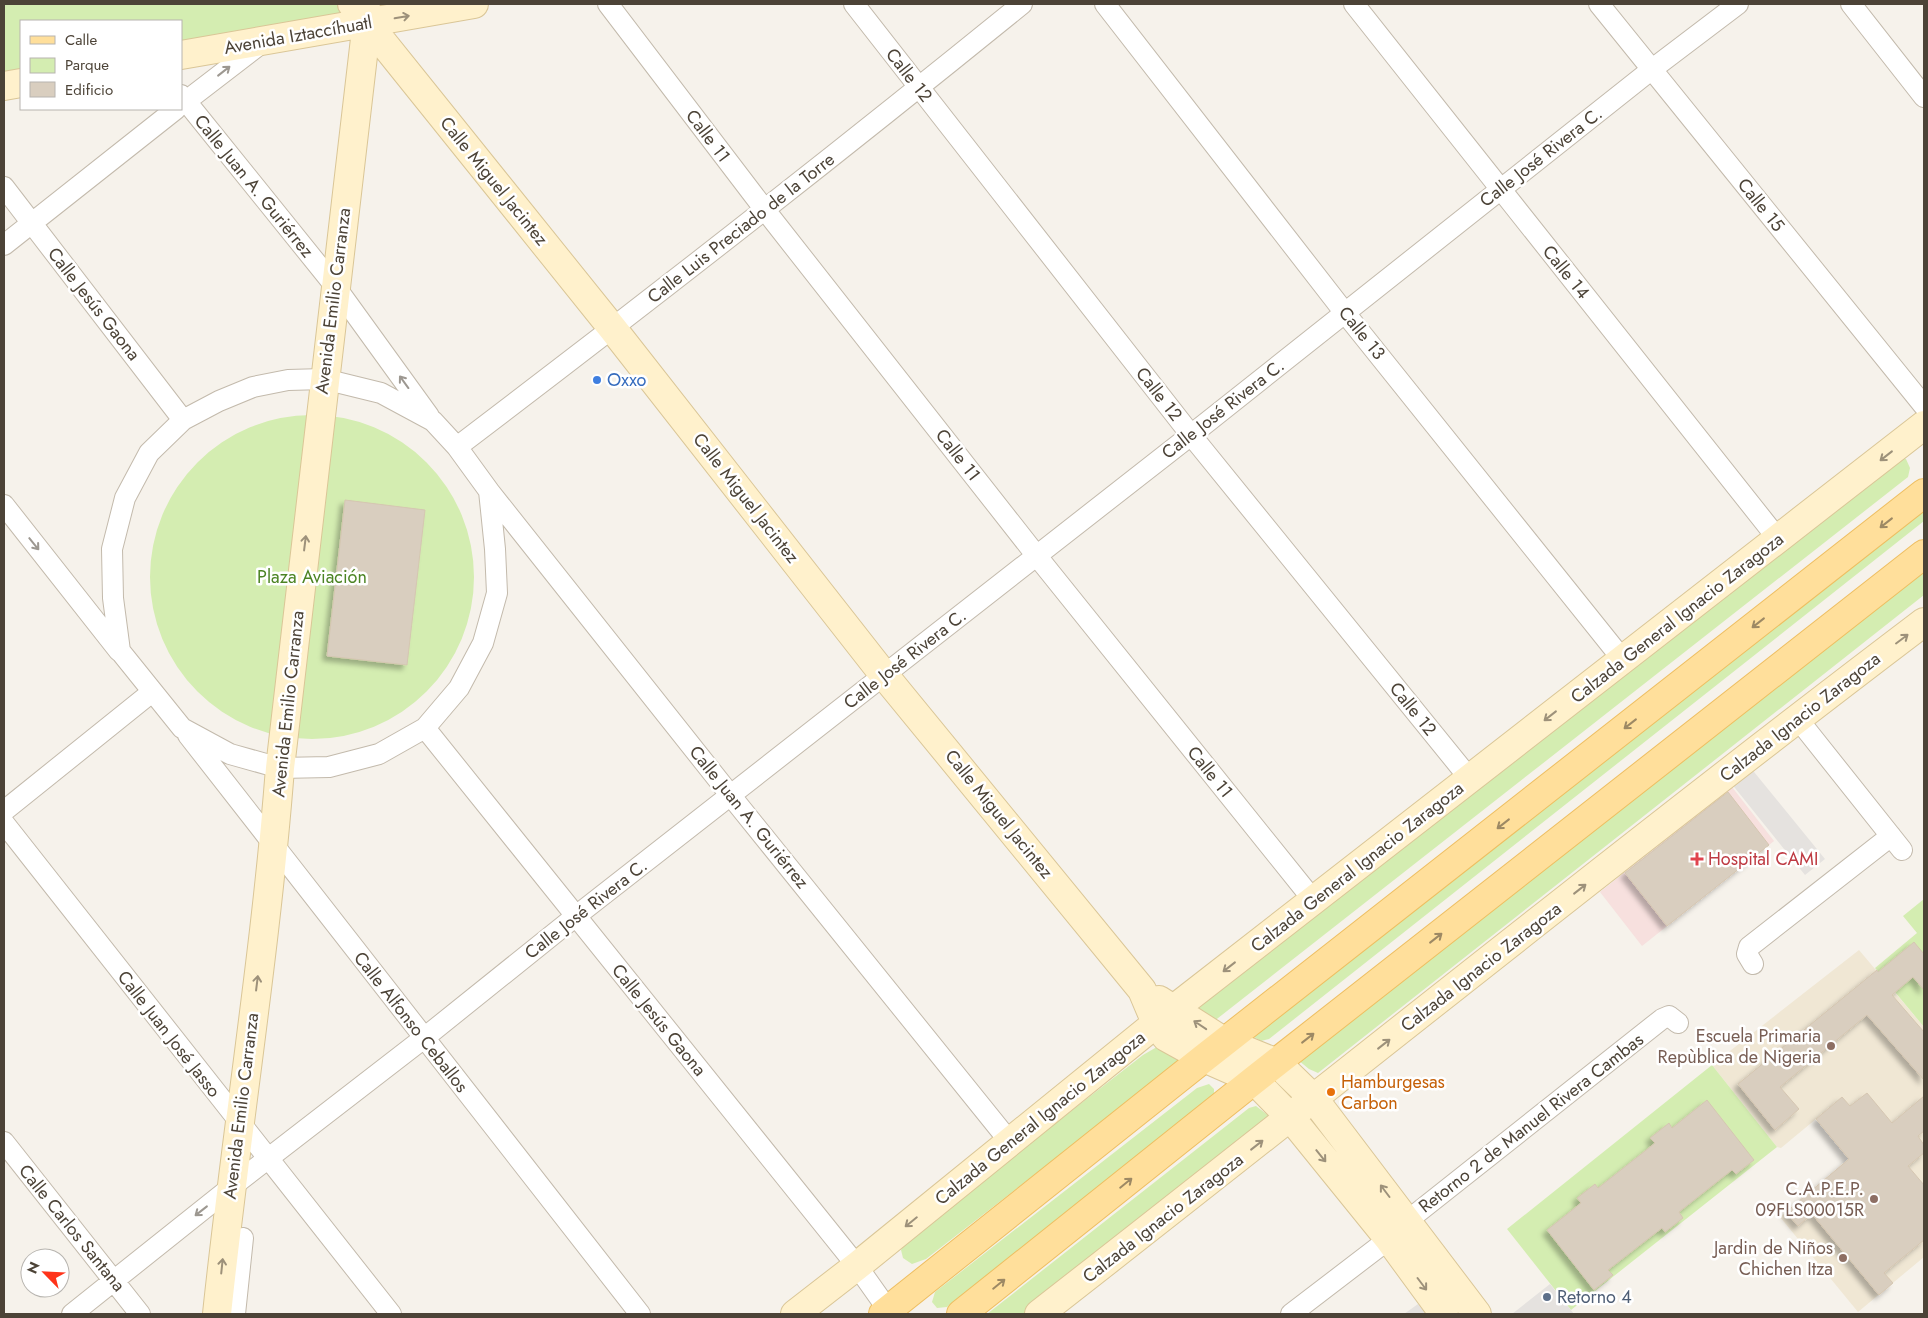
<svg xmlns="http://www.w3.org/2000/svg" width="1928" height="1318" font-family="Jost,sans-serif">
  <defs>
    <filter id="shadow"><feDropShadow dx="-4.5" dy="4.5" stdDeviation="2.5" flood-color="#0004"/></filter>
  </defs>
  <rect width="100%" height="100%" fill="#f6f2eb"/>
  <path fill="#f0e7d4" d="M1859,950L1924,1027V1257L1858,1312L1780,1217L1849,1159L1816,1119L1781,1148L1777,1147L1712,1065Z"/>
  <path fill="#f7e0de" d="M1732,787L1774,841L1642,946L1600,892Z"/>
  <path fill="#d4edb1" d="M4,4H438L181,50V21H21V75L4,78Z
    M150 577a162 162 0 1 1 324 0a162 162 0 1 1-324 0Z
    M1898,455L1906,459L1910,468L1908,477L1213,1022L1199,1011L1200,1001Z
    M1924,500V521L1269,1039L1261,1041L1254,1037L1253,1032Z
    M1924,554V595L1318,1073L1309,1069L1298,1060Z
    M1924,899V1027L1875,968L1917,933L1903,916Z
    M1162,1044L1180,1056L1174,1066L926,1259L912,1264L903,1258L901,1250L908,1238L1143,1055Z
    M1712,1065L1777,1147L1571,1310L1507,1229Z
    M1209,1084L1214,1089V1096L1205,1105L947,1307L937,1308L932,1302L935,1292L1197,1088Z
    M1256,1106L1273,1119L1032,1314H987L1249,1108Z"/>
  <path fill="#e5e2df" d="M1750,767L1825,859L1805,875L1731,783Z
    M1550,1284L1574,1314H1512Z
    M1418,1304L1426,1314H1404Z"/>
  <path fill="#d9cebf" stroke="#d5c6b1" filter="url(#shadow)" d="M345,500L425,510L407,665L327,656Z
    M1728,792L1769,845L1667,926L1625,873Z
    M1914,942L1924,954V990L1913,977L1892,995L1924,1032V1080L1867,1015L1780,1087L1799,1109L1775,1130L1738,1084L1877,970L1878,972Z
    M1867,1093L1892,1123L1924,1096V1131L1918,1136L1924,1145V1153L1908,1166L1924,1185V1240L1884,1273L1893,1283L1879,1295L1812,1214L1798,1226L1786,1212L1849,1159L1816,1119L1842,1097L1850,1106Z
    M1707,1100L1754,1160L1736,1174L1732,1170L1679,1212L1683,1218L1665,1232L1662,1228L1608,1270L1613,1275L1594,1290L1547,1230L1581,1203L1577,1198L1595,1184L1598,1188L1655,1143L1650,1138L1669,1123L1672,1128Z"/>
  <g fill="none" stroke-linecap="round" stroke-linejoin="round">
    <defs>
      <path id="street" d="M608,4L765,210L1036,555L1314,901
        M854,4L1191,435L1470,779
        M1105,4L1345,313L1623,660
        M1354,4L1778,539
        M1599,4L1924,406
        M1851,4L1924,97
        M181,95L335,286L429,416
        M181,105L263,42
        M4,187L183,420
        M4,245L176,109
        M324,379L381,393L433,421L457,447L489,491L495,549L497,593L483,643L459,688L425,728L379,754L329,767L280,768L230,754L182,728L120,651L113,598L112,549L125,498L149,453L183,420L219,401L253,387L288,380Z
        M457,447C648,302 836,155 1022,4
        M489,491L731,796L1010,1142
        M4,505L119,651
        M1797,718L1902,850
        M425,728L857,1266L891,1314
        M188,735L640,1314
        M4,811L152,692
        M4,823L391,1314
        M1753,964L1747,954L1749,947L1891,836
        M4,1142L140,1314
        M1407,1221L1662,1019L1669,1016L1678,1023
        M72,1314L230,1188L424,1038L576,916L1191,435L1651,70L1738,4
        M235,1314L243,1238
        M1291,1314L1389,1239"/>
      <path id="secondary" d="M352,4L613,329L884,675L1142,990L1156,1023L1166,1037L1204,1058L1254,1080L1291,1118L1389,1239L1444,1314
        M181,55L474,4
        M4,86L21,83
        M1159,1000L1225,1042L1277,1063L1314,1099L1477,1314
        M217,1314C236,1132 266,951 280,768L368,13
        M795,1314L857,1266L1175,1008L1924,425
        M1039,1314C1334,1084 1626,848 1924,622"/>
      <path id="primary" d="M883,1314L1204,1058L1924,493
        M961,1314L1254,1080L1924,554"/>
    </defs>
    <use href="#street" stroke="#c3baac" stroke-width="22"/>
    <use href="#secondary" stroke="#dac697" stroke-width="30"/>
    <use href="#primary" stroke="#eebe61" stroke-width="30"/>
    <use href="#street" stroke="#fff" stroke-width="20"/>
    <use href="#secondary" stroke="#fff1cc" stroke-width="28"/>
    <use href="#primary" stroke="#ffdf9b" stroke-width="28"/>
  </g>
  <defs><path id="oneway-shaft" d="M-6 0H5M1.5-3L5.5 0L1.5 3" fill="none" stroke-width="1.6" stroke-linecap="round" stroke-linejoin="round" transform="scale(1.25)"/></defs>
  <g stroke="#9d917a">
    <use href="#oneway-shaft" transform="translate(402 17) rotate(-10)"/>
    <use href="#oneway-shaft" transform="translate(1886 456) rotate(142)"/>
    <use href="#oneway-shaft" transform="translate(305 543) rotate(-83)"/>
    <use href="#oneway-shaft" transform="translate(1902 639) rotate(-37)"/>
    <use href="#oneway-shaft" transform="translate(1550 716) rotate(142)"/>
    <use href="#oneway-shaft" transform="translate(1580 889) rotate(-38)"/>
    <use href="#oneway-shaft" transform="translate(1229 967) rotate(142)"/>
    <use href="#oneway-shaft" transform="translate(257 983) rotate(-83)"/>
    <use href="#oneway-shaft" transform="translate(1200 1025) rotate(-146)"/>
    <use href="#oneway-shaft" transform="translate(1384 1044) rotate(-38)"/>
    <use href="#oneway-shaft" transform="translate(1257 1145) rotate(-38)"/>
    <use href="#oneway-shaft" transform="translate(1321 1156) rotate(51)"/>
    <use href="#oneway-shaft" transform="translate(1385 1191) rotate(-127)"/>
    <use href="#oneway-shaft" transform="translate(911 1222) rotate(141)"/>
    <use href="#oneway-shaft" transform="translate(222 1266) rotate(-84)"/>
    <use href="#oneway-shaft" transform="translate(1422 1284) rotate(53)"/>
  </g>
  <g stroke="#9d9891">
    <use href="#oneway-shaft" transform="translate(224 71) rotate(-38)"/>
    <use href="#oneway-shaft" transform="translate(404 382) rotate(-126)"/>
    <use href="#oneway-shaft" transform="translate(34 544) rotate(51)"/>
    <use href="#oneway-shaft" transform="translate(201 1211) rotate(142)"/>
  </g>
  <g stroke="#9d8964">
    <use href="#oneway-shaft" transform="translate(1886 523) rotate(142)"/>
    <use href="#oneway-shaft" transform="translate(1758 623) rotate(142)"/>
    <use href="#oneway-shaft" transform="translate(1630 724) rotate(142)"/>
    <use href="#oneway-shaft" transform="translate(1503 824) rotate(142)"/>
    <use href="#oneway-shaft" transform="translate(1436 938) rotate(-38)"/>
    <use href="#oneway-shaft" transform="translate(1308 1038) rotate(-38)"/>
    <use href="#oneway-shaft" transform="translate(1126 1183) rotate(-39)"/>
    <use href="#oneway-shaft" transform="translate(999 1284) rotate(-39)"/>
  </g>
  <circle fill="#3f7fe0" stroke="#fff" stroke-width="2" cx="597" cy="380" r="5"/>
  <path fill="#e0444e" stroke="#fff" stroke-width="2" d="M1694.5 851.5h5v5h5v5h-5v5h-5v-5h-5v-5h5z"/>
  <g fill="#8d6e63" stroke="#fff" stroke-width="2">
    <circle cx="1831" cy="1046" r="5"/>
    <circle cx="1874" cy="1199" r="5"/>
    <circle cx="1843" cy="1258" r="5"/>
  </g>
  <circle fill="#e8710a" stroke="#fff" stroke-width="2" cx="1331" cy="1092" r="5"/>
  <circle fill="#5c6f8a" stroke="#fff" stroke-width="2" cx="1547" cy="1297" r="5"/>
  <g text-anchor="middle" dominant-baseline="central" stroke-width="5" stroke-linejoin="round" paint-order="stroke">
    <g font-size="18" fill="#4c4337" stroke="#fff">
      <text transform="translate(298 35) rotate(-10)">Avenida Iztaccíhuatl</text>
      <text transform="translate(909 75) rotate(52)">Calle 12</text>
      <text transform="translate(708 136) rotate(53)">Calle 11</text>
      <text transform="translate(1541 157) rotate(-38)">Calle José Rivera C.</text>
      <text transform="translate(494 181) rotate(51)">Calle Miguel Jacintez</text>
      <text transform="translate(254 186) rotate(51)">Calle Juan A. Guriérrez</text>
      <text transform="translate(1761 205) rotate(51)">Calle 15</text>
      <text transform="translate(741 228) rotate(-38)">Calle Luis Preciado de la Torre</text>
      <text transform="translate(1566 272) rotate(51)">Calle 14</text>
      <text transform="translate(333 301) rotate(-83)">Avenida Emilio Carranza</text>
      <text transform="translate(94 304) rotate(52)">Calle Jesús Gaona</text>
      <text transform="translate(1362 333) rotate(51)">Calle 13</text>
      <text transform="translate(1159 394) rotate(52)">Calle 12</text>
      <text transform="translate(1223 409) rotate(-38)">Calle José Rivera C.</text>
      <text transform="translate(958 455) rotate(52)">Calle 11</text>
      <text transform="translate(746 498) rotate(52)">Calle Miguel Jacintez</text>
      <text transform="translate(1677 618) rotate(-38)">Calzada General Ignacio Zaragoza</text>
      <text transform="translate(905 659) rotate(-38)">Calle José Rivera C.</text>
      <text transform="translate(288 704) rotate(-84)">Avenida Emilio Carranza</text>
      <text transform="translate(1413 709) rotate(51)">Calle 12</text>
      <text transform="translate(1800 717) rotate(-38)">Calzada Ignacio Zaragoza</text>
      <text transform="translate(1210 772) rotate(51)">Calle 11</text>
      <text transform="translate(999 814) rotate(51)">Calle Miguel Jacintez</text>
      <text transform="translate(749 817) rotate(51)">Calle Juan A. Guriérrez</text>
      <text transform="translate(1357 867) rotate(-38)">Calzada General Ignacio Zaragoza</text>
      <text transform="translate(586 909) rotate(-38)">Calle José Rivera C.</text>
      <text transform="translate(1481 967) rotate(-38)">Calzada Ignacio Zaragoza</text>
      <text transform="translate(659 1020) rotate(51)">Calle Jesús Gaona</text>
      <text transform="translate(411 1022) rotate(52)">Calle Alfonso Ceballos</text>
      <text transform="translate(169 1034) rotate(52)">Calle Juan José Jasso</text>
      <text transform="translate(241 1106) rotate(-83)">Avenida Emilio Carranza</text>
      <text transform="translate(1040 1118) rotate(-39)">Calzada General Ignacio Zaragoza</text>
      <text transform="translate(1531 1123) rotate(-38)">Retorno 2 de Manuel Rivera Cambas</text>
      <text transform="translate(1163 1218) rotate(-38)">Calzada Ignacio Zaragoza</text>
      <text transform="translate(72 1228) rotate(51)">Calle Carlos Santana</text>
    </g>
    <g font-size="18" fill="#366cbe" stroke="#fff" text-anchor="start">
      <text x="607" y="380">Oxxo</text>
    </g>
    <g font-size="18" fill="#4c8424" stroke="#fff">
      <text x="312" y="577">Plaza Aviación</text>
    </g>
    <g font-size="18" fill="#be3a42" stroke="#fff" text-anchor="start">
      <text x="1708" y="859">Hospital CAMI</text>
    </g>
    <g font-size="18" fill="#785e54" stroke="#fff" text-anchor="end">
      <text x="1821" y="1036">Escuela Primaria<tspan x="1821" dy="21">Repùblica de Nigeria</tspan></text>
      <text x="1864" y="1189">C.A.P.E.P.<tspan x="1864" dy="21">09FLS00015R</tspan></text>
      <text x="1833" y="1248">Jardin de Niños<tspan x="1833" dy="21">Chichen Itza</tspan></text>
    </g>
    <g font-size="18" fill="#c56008" stroke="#fff" text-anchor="start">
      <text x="1341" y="1082">Hamburgesas<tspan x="1341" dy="21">Carbon</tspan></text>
    </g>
    <g font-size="18" fill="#4e5e75" stroke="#fff" text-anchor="start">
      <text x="1557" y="1297">Retorno 4</text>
    </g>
  </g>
  <rect width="1928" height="1318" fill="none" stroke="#4c4337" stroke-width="10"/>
  <rect x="20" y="20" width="162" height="90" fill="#ffffff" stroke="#b7b4af"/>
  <rect x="30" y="36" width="25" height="8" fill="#ffdf9b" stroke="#b7b4af"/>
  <text x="65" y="45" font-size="15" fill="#4c4337">Calle</text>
  <rect x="30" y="58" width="25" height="15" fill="#d4edb1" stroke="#b7b4af"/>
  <text x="65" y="70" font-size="15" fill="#4c4337">Parque</text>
  <rect x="30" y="82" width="25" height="15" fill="#d9cebf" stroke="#b7b4af"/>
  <text x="65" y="95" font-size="15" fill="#4c4337">Edificio</text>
  <g transform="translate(45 1273) rotate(294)"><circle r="24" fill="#ffffff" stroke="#b7b4af"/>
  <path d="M0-4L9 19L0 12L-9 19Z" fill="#ff3319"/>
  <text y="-8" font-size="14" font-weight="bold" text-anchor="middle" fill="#4c4337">N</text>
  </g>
</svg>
